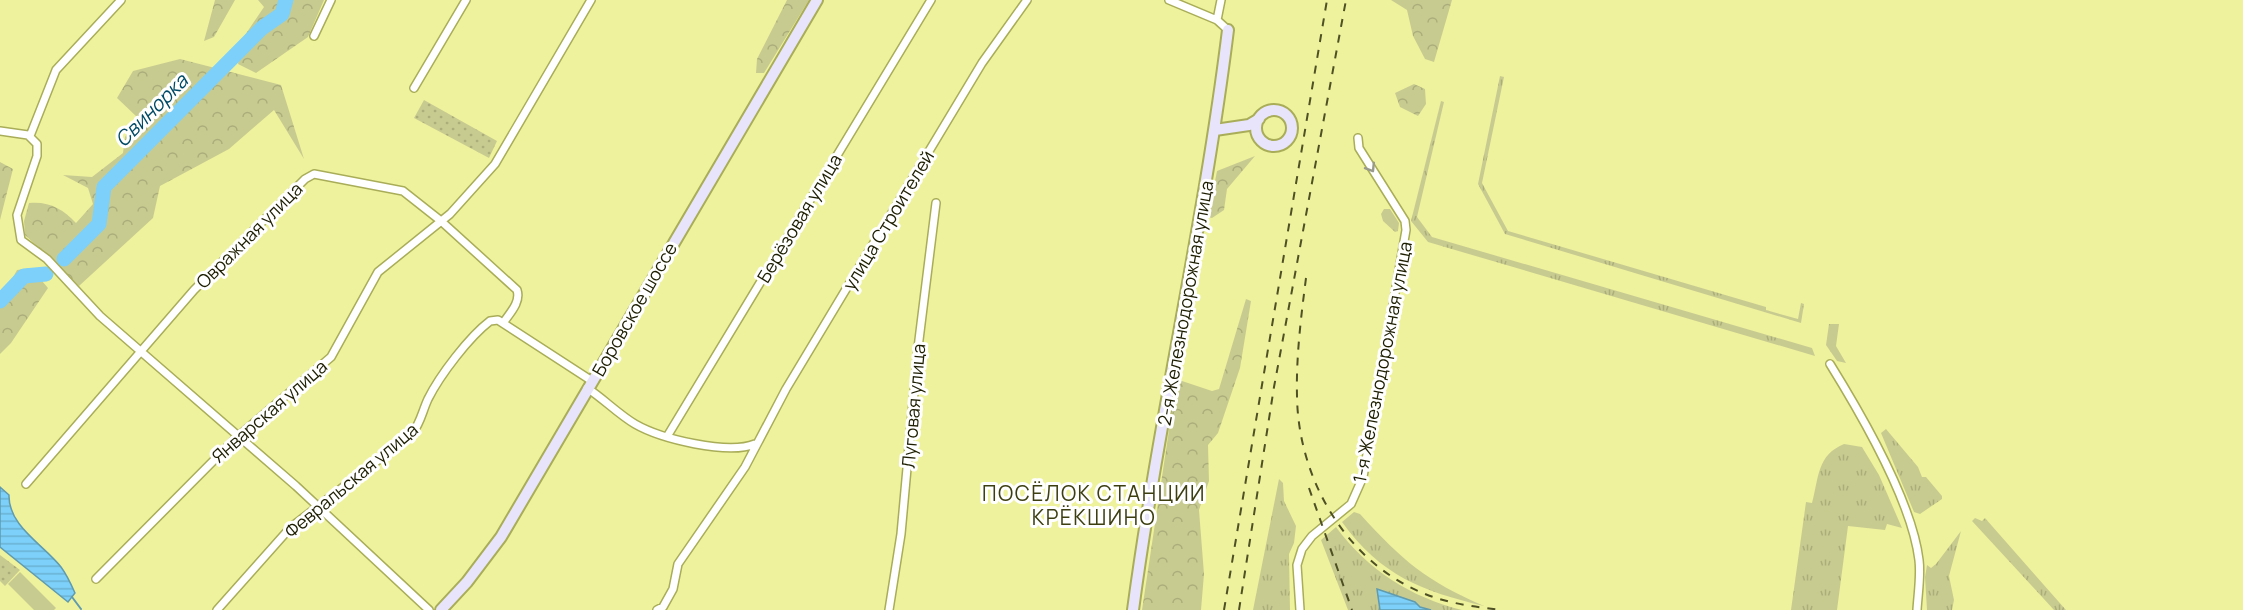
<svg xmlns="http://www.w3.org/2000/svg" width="2243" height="610" font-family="Manrope,sans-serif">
  <defs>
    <pattern id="grass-tufts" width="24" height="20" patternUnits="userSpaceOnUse" patternTransform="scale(1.5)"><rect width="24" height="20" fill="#c8cb90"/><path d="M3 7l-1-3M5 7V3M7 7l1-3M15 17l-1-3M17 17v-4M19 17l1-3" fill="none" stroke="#abae7a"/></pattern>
    <pattern id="forest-crowns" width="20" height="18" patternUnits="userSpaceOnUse" patternTransform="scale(1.5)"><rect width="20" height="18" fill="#c8cb90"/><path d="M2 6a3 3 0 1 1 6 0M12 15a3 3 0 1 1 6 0" fill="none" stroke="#abae7a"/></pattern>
    <pattern id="park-dots" width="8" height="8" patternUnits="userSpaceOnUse" patternTransform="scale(1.5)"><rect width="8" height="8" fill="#c8cb90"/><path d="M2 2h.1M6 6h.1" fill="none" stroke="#abae7a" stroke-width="1.8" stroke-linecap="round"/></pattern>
    <pattern id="water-rules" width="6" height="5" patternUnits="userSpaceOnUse" patternTransform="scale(1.5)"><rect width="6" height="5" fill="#7cd0f9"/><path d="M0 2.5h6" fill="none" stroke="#6bb2d4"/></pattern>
  </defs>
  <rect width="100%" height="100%" fill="#eef29c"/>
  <path fill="url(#grass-tufts)" d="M1500,76L1504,77L1482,183L1508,231L1766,307V310L1798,319L1801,303L1804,304L1801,323L1505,234L1478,184Z
    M1441,101L1444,102L1417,217L1432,237L1812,348L1815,356L1428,242L1411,221Z
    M1384,209H1390L1399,223L1398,231L1395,232L1383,221L1381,214Z
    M1829,324H1839L1836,346L1846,363L1837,361L1826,345Z
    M1886,429L1918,467L1922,477H1926L1942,496V499L1920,514L1914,512L1881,433Z
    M1844,444L1862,447L1879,475L1902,528L1887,524L1885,530L1848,526L1837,610H1791L1806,502L1812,503C1819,477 1817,455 1844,444Z
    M1279,479L1283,483L1284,501L1296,526L1294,543L1289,554L1290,610H1253Z
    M1354,512L1360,514C1404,562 1425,580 1484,606C1422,591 1381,576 1342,522Z
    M1975,518L1982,521L1985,518L2066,610H2054L1972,521Z
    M1336,527C1368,570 1410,597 1462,610H1348L1321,540Z
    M1961,531L1949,576L1954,600L1952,610H1927L1925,577L1927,565L1931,568L1936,564Z"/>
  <path fill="url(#forest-crowns)" d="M215,0H235L214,37L204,41Z
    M258,0H324L308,37L256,73L238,64L243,38L264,7Z
    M787,0H809L764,73H756L757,59Z
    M1391,0H1452L1434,62L1425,59L1413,36L1407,10Z
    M180,59L281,85L304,159L274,110L229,149L160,186L153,218L79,286L25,235L24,221L29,203C49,201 63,209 76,223L93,204L88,188L63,175L92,177L123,153L125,137L137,117L117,98L133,71Z
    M1414,84L1425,89L1426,104L1418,116L1400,107L1395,93Z
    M1255,156L1227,189L1224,210L1212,218L1208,217L1217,171Z
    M0,162L13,169L0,220Z
    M31,268L48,288L11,343L0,354V301L17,270Z
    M1246,299L1251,301L1240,368L1218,433L1208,445L1209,481L1199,510L1204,574L1201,610H1142L1175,390L1179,380L1212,391L1219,389Z"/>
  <path fill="url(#park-dots)" d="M424,100L497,141L489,158L414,118Z
    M0,555L20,570L5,586L0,581Z"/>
  <path fill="#c8cb90" d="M20,572L56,608L54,610H34L8,584Z"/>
  <path fill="url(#water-rules)" stroke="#609bae" stroke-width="1.5" d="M0,487L9,495C8,526 44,545 61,567C67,575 71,584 75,593L68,602L0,547Z
    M1377,589L1415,602L1420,607L1431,610H1380Z"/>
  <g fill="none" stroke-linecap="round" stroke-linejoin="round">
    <path stroke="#609bae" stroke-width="2" d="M72,597L81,609"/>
    <path stroke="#7cd0f9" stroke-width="15" d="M64,259L99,224L104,187L262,28L282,14L286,0
      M0,301L24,276L46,274"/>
    <defs>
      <path id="street" d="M1169,0L1217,20L1228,30
        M1217,20L1221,0
        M314,36L331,0
        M414,88L466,0
        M0,131L28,135L37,144V156L17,215L21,240L47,259L100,316L296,486L429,610
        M30,136L56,70L121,0
        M1830,364C1861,414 1912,502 1919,560C1921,576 1918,593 1917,610
        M587,388C604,399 618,414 635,424C661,439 728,455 755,444
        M668,435L931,0
        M26,484L194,290L305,179L314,174L403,191L441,221L517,290C521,302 510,313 503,323
        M96,579L235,439L331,357L378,272L450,214L495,164L591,0
        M217,610L290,528L412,434C421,422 422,412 428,399C440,375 469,337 490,321L498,320L592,381
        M657,610L663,607L673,589L678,564L745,467L786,389L982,63L1027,0
        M889,610L901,534L918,348L936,203
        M1300,610L1297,565L1302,549L1312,536L1351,504L1363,477L1406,230L1405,221L1359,148L1358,138"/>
      <path id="secondary" d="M1256 128a18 18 0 1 1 36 0a18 18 0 1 1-36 0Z
        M1215,130L1249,125L1259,119
        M441,610L467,582L501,537L817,0
        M1133,610C1159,416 1204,225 1228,30"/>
    </defs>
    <use href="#street" stroke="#a9ad58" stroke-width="10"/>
    <use href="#secondary" stroke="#a9ad58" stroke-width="14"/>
    <use href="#street" stroke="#fff" stroke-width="7"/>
    <use href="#secondary" stroke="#e8e4fc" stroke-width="10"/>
    <path stroke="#4e5025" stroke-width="2" stroke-dasharray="8 8" stroke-linecap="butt" d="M1306,278C1301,317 1296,357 1297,396C1298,477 1344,558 1418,591C1444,603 1474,607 1502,610
      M1309,488L1352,610
      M1224,610L1327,0
      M1239,610L1274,387L1346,0"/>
  </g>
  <defs><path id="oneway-chevron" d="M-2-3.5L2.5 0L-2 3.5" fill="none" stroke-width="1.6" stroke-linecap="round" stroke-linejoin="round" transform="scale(1.5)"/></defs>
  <use stroke="#999a8c" href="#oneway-chevron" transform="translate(1371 168) rotate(58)"/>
  <g text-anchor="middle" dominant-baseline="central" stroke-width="6" stroke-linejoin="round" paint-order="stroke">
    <g font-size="18" fill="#1d1e00" stroke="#fff">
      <text transform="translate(799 218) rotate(-59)">Берёзовая улица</text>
      <text transform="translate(888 220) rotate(-59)">улица Строителей</text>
      <text transform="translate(249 235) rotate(-45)">Овражная улица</text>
      <text transform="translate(1185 303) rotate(-80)">2-я Железнодорожная улица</text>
      <text transform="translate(634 309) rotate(-60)">Боровское шоссе</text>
      <text transform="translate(1382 362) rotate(-79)">1-я Железнодорожная улица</text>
      <text transform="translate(913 406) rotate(-85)">Луговая улица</text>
      <text transform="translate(269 411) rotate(-41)">Январская улица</text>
      <text transform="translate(351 480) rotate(-40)">Февральская улица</text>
    </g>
    <g font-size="20" font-style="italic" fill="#004a65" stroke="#fff">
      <text transform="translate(151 110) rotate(-45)">Свинорка</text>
    </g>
    <g font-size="21" letter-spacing="1.5" fill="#3d3f11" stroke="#fff">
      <text x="1094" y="493">ПОСЁЛОК СТАНЦИИ<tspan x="1094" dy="24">КРЁКШИНО</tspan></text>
    </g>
  </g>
</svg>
